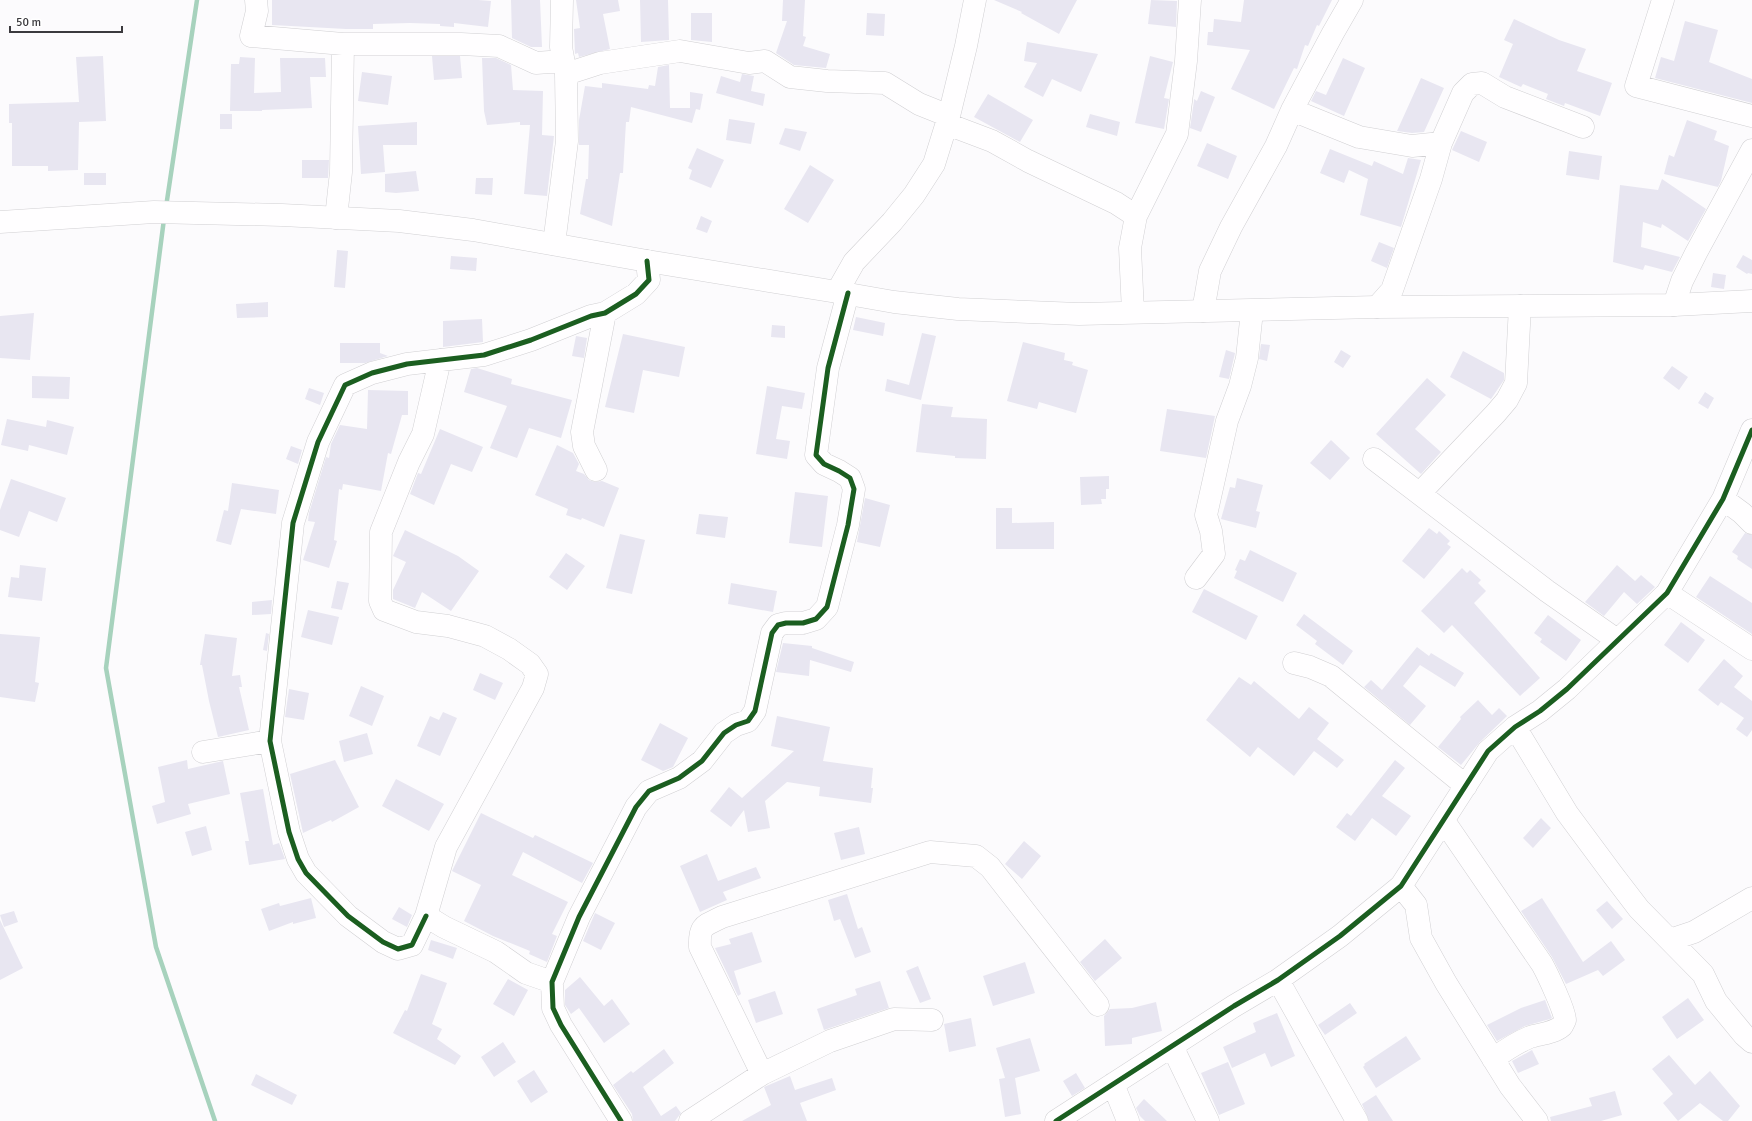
<svg xmlns="http://www.w3.org/2000/svg" width="1752" height="1121" font-family="Signika,sans-serif">
  <rect width="100%" height="100%" fill="#fcfbfd"/>
  <g fill="none" stroke-linecap="round" stroke-linejoin="round">
    <path stroke="#a7d2bd" stroke-width="4.5" d="M166,207L197,0
      M164,219L106,668L156,947L215,1121"/>
  </g>
  <path fill="#e8e6f1" d="M272,0H478L491,1L488,27L454,23V27L440,26V24L410,23L373,24V29H346L272,25Z
    M511,0H540L542,47H531L512,38Z
    M576,0H618L620,11L603,14L610,49L579,57L578,53L575,54L574,29L580,28Z
    M640,0H668L669,40L641,42Z
    M783,0H805L803,36L806,37L803,46L830,54L826,68L794,65L776,53L787,21H782Z
    M994,0H1077L1059,34L1021,13L1022,12Z
    M1151,0L1177,1L1176,27L1148,24Z
    M1244,0H1332L1319,26L1317,25L1308,46L1305,45L1297,69L1294,68L1274,109L1231,89L1250,50L1207,45L1208,32H1213L1214,19L1241,22Z
    M691,13H712V42L691,40Z
    M867,13L885,14L884,36L866,35Z
    M1514,19L1559,40L1586,49L1577,71L1612,83L1600,116L1565,103L1564,106L1546,99L1548,94L1523,84L1521,87L1499,77L1513,44L1504,40Z
    M1685,21L1718,30L1709,62L1752,79V103L1655,78L1661,57L1674,61Z
    M1027,42L1098,54L1081,92L1052,79L1043,97L1024,87L1037,63L1024,61Z
    M103,56L106,121L79,122L78,170L48,171V166H12V123H9V104L79,102L76,57Z
    M432,56H460L462,78L434,80Z
    M1150,56L1173,62L1164,98L1169,99L1164,129L1135,123Z
    M240,57L255,58L254,93L281,92L280,58H325L326,77H310L312,108L262,110V111H230L231,64H239Z
    M482,58H496L511,65L513,90L543,91L542,135L554,136L547,196L524,194L530,125H520V122L487,125L484,111Z
    M1343,58L1365,68L1344,116L1311,101L1316,91L1326,95Z
    M669,65L670,108H693H690V92L703,94L700,110L696,109L692,123L631,107L629,122H626L623,173H620L612,226L580,214L586,179H588L589,145H579V120L585,86L602,88V83L648,89L649,85L655,86L658,67Z
    M362,72L392,76L388,105L358,101Z
    M742,74L754,76L751,91L765,94L763,106L716,93L721,76L740,82Z
    M1421,78L1444,88L1424,132L1412,133L1397,131Z
    M1201,91L1215,97L1201,132L1190,128L1194,101V99L1197,101Z
    M988,94L1033,120L1020,142L974,117Z
    M220,114H232V129H220Z
    M1090,114L1120,122L1117,136L1086,127Z
    M729,119L755,123L751,144L726,140Z
    M1687,120L1717,131L1714,140L1729,146L1721,181L1718,187L1664,174L1669,155L1674,157Z
    M417,122V145H383L385,172L361,174L358,126Z
    M785,128L807,132L800,151L779,144Z
    M1461,131L1487,142L1479,162L1452,150Z
    M1207,143L1237,156L1228,179L1197,166Z
    M697,148L724,160L711,188L689,179L692,170L688,168Z
    M1330,149L1372,166L1374,161L1403,174L1408,158L1421,160L1401,227L1360,215L1368,179L1349,170L1344,183L1320,173Z
    M1569,151L1602,156L1599,180L1566,175Z
    M302,160H329L328,178H302Z
    M810,165L834,180L808,223L784,209Z
    M416,171L419,191L396,193L385,192V174Z
    M84,173H106V185H84Z
    M476,178H493L492,195L475,194Z
    M1662,179L1706,209L1688,241L1662,224L1661,228L1643,222L1641,247L1680,257L1672,272L1645,265L1643,270L1613,262L1620,185L1658,190Z
    M701,216L712,221L707,233L696,229Z
    M1379,242L1394,248L1387,268L1371,261Z
    M337,250L348,251L345,288L334,287Z
    M1743,255L1752,260V274L1748,273L1747,274L1736,267Z
    M451,256L477,258L476,271L450,269Z
    M1713,273L1726,275L1724,289L1711,287Z
    M268,302V317L237,318L236,304Z
    M34,313L30,360L0,358V316Z
    M856,317L885,323L883,336L853,330Z
    M482,319L483,342L443,347V321Z
    M772,325L785,326V338L771,337Z
    M922,333L936,336L921,400L885,391L887,379L909,385Z
    M623,334L685,347L679,377L643,370L634,413L605,407Z
    M576,336L587,338L584,358L572,356Z
    M1023,342L1065,353L1064,360L1073,362L1072,365L1088,370L1076,413L1039,402L1037,409L1007,401Z
    M340,343H380V353L388,356L365,363H340Z
    M1261,344L1270,345L1267,361L1259,359Z
    M1226,350L1235,353L1229,379L1219,377Z
    M1341,350L1351,356L1343,368L1334,362Z
    M1463,351L1504,373V380L1491,399L1450,377Z
    M1672,366L1688,377L1679,390L1663,378Z
    M477,368L512,379L511,384L572,400L561,438L529,428L517,458L490,448L507,406L464,392L471,369Z
    M32,376L70,377L69,399L32,398Z
    M1427,378L1446,395L1415,429L1441,452L1421,474L1376,434Z
    M767,386L805,393L802,409L782,406L776,439L790,441L787,459L756,454Z
    M309,388L324,393L320,405L305,399Z
    M368,390L408,391V415H402L391,454L388,453L381,491L343,484L342,490L339,489L334,540L337,541L329,568L303,560L315,522L308,521L309,513L326,457L329,458L331,444L340,425L367,429Z
    M1705,392L1714,398L1708,409L1698,403Z
    M922,404L953,407L951,417L987,419L986,459L955,458V456L916,452Z
    M1167,409L1215,416L1206,458L1160,451Z
    M7,419L46,427L47,420L74,427L67,455L29,445L28,451L1,445Z
    M440,429L483,447L472,472L451,464L434,505L410,494L418,473L421,474Z
    M1331,440L1350,458L1330,480L1310,463Z
    M557,445L573,453L579,464L576,471L584,474L589,480L595,482L602,481L619,488L604,527L582,518L581,520L566,515L568,509L535,495Z
    M291,446L302,450L298,464L286,459Z
    M1109,476V489H1106V499H1101L1102,504L1081,505L1080,477Z
    M1237,478L1263,485L1256,511L1260,512L1256,528L1221,519L1230,487L1235,488Z
    M11,479L66,498L57,522L29,511L19,537L0,530V510Z
    M232,483L279,490L276,514L241,509L231,545L216,541L224,510L228,511Z
    M795,492L828,496L822,547L789,543Z
    M865,498L890,505L880,547L857,542Z
    M996,508H1012V523L1054,522V549H996Z
    M699,514L728,517L725,538L696,534Z
    M1429,528L1437,534L1439,531L1450,541L1447,544L1451,547L1424,579L1402,561Z
    M405,530L458,556L479,571L451,611L422,592L415,608L393,599V590L406,562L393,556Z
    M1745,533L1752,535V569L1737,559L1738,556L1732,552Z
    M620,534L645,540L632,594L606,588Z
    M1250,550L1297,573L1283,602L1234,578L1237,571L1235,570L1240,559L1245,561Z
    M566,553L585,566L567,590L549,577Z
    M20,565L46,568L42,601L8,597L11,577L19,578Z
    M1617,565L1635,581L1641,575L1655,587L1637,604L1624,592L1604,616L1585,602Z
    M1462,568L1467,573L1470,570L1481,580L1478,583L1486,591L1474,603L1540,678L1520,696L1452,625L1444,633L1421,611Z
    M1710,576L1752,603V634L1696,597Z
    M337,581L349,583L342,610L331,608Z
    M731,583L777,591L773,612L728,604Z
    M1204,589L1258,616L1246,640L1192,612Z
    M272,600L271,614L252,615V602Z
    M308,610L339,617L332,645L301,637Z
    M1304,614L1353,651L1343,665L1315,644L1317,641L1296,625Z
    M1548,615L1581,640L1566,661L1540,642L1542,639L1534,633Z
    M1681,622L1705,640L1688,663L1664,645Z
    M266,633L269,634L267,651L263,650Z
    M0,634L40,637L35,682L39,683L35,702L0,697Z
    M205,634L237,638L232,676L240,675L242,687H239L249,730L218,737L209,701L202,665H200Z
    M783,643L812,646V648L854,662L851,672L810,660L809,676L776,672Z
    M1417,647L1429,656L1431,653L1464,673L1455,687L1420,665L1403,686L1426,706L1410,725L1364,687L1371,680L1382,690Z
    M1724,659L1743,676L1734,687L1752,701V730L1747,737L1736,729L1744,718L1721,702L1718,706L1698,690Z
    M480,673L503,683L495,700L473,690Z
    M1239,677L1251,685L1254,681L1299,719L1309,707L1329,723L1317,739L1344,760L1337,768L1314,751L1294,776L1258,747L1250,757L1206,720Z
    M361,686L384,696L372,726L349,716Z
    M289,689L309,693L304,720L285,717Z
    M1478,700L1492,715L1499,708L1507,716L1480,742L1461,765L1438,747L1461,719L1460,717Z
    M443,712L457,718L440,756L417,746L430,716L439,720Z
    M777,716L830,727L823,761L873,768L871,788H873L871,803L819,796L820,787L787,782L765,801L770,828L748,832L744,810L731,827L710,811L729,787L742,798L794,751L771,746Z
    M660,723L688,738L673,767L663,771L641,760Z
    M367,733L373,754L344,762L339,741Z
    M187,760L188,769L223,761L230,794L188,804L191,814L157,824L152,806L165,802L158,767Z
    M335,760L359,807L332,822L331,820L303,833L290,774Z
    M1395,760L1405,768L1382,796L1411,816L1396,836L1372,818L1355,841L1336,827L1347,813L1351,816Z
    M396,779L444,804L429,831L382,806Z
    M263,789L273,845L279,843L285,859L249,865L245,841H249L240,793Z
    M481,813L533,838L535,835L593,863L582,883L523,852L512,875L568,902L552,934L557,936L547,962L529,954L530,951L493,936L464,921L481,885L452,871Z
    M1541,818L1551,828L1533,848L1523,838Z
    M206,826L212,850L192,856L185,832Z
    M859,827L865,854L841,860L834,833Z
    M1024,841L1041,856L1022,879L1005,864Z
    M707,854L718,881L756,867L761,878L723,892L727,900L700,912L680,866Z
    M847,894L858,929L862,927L871,952L855,958L840,919L834,921L828,900Z
    M311,898L316,918L293,924V922L269,931L261,909L279,903L280,906Z
    M1542,898L1583,962L1611,941L1625,960L1603,976L1598,970L1566,984L1552,957L1521,911Z
    M1607,901L1623,919L1612,929L1596,910Z
    M399,907L412,915L407,927L392,919Z
    M14,911L18,922L4,927L0,915Z
    M595,913L615,923L601,950L583,941Z
    M0,920L23,968L0,980Z
    M752,932L762,962L734,971L741,994L738,996L715,948L731,944L729,939Z
    M1105,939L1122,958L1095,981L1080,962Z
    M431,940L457,948L453,959L428,950Z
    M1025,962L1035,993L993,1006L983,976Z
    M918,966L931,999L920,1003L906,971Z
    M421,974L447,983L432,1024L442,1029L437,1039L461,1056L455,1065L393,1033L405,1010L407,1011Z
    M580,977L604,1006L612,999L630,1024L604,1043L579,1008L571,1014L565,1005V990Z
    M508,979L528,990L514,1016L493,1004Z
    M880,981L889,1008L824,1030L817,1009L857,995L855,989Z
    M775,991L783,1014L756,1023L748,1000Z
    M1688,998L1704,1020L1677,1039L1662,1017Z
    M1545,1000L1552,1018L1550,1019L1525,1026L1497,1041L1487,1025L1521,1008Z
    M1156,1002L1162,1031L1132,1038V1044L1105,1046L1104,1016L1110,1009L1132,1008Z
    M1350,1003L1357,1013L1325,1035L1318,1025Z
    M1277,1013L1295,1056L1271,1067L1265,1053L1232,1068L1223,1047L1256,1032L1253,1023Z
    M971,1018L976,1046L949,1052L944,1024Z
    M1406,1036L1421,1059L1376,1088L1363,1067L1365,1065L1364,1064Z
    M1030,1038L1040,1071L1015,1078L1021,1114L1005,1117L999,1079L1005,1078L996,1048Z
    M503,1042L516,1062L494,1077L481,1057Z
    M664,1049L674,1063L643,1087L661,1116L676,1106L681,1113L675,1121H633L632,1114L613,1085L631,1071L633,1073Z
    M1532,1050L1539,1064L1518,1073L1512,1061Z
    M1669,1055L1695,1085L1710,1071L1740,1106L1728,1121H1723L1700,1103L1678,1121L1663,1103L1673,1094L1652,1069Z
    M1228,1062L1245,1104L1219,1115L1201,1073Z
    M534,1070L548,1092L531,1103L517,1081Z
    M1076,1073L1085,1088L1072,1096L1063,1081Z
    M256,1074L297,1095L292,1105L251,1085Z
    M790,1076L795,1090L832,1078L836,1090L800,1103L807,1121H742L771,1105L764,1087Z
    M1615,1091L1622,1115L1601,1121H1551L1550,1117L1592,1106L1589,1098Z
    M1376,1095L1393,1121H1369L1362,1104Z
    M1144,1099L1167,1121H1145L1140,1116L1136,1108Z"/>
  <g fill="none" stroke-linecap="round" stroke-linejoin="round">
    <defs>
      <path id="minor" d="M256,0L257,11L251,36L343,44H461L499,46L536,63L563,61
        M1663,0L1636,86L1752,116
        M566,74L600,63L680,51L749,63L765,61L790,77L827,81L885,83L919,104L949,116
        M1292,110L1359,137L1412,146L1441,143
        M947,124L992,141L1028,161L1116,203L1136,216L1130,248L1133,312
        M1136,216L1177,134L1186,61L1190,0
        M336,218L341,172L343,44
        M554,244L567,141L566,74L561,47L562,0
        M837,292L854,262L892,222L914,195L934,164L949,116L966,46L975,0
        M1674,305L1682,281L1696,253L1752,150
        M1377,307L1392,290L1431,179L1441,143L1463,93L1472,84L1482,83L1505,97L1583,127
        M1203,311L1210,271L1231,227L1276,146L1292,110L1333,33L1352,0
        M440,360L423,434L409,462L381,532L380,601L384,610L416,622L448,626L485,636L509,649L530,664L537,674L533,688L446,847L426,916L444,927L496,952L526,973L552,982
        M1374,459L1547,591L1617,640
        M596,470L584,446L582,432L605,313
        M1420,493L1496,413L1507,400L1516,383L1520,306
        M1723,499L1742,513L1752,523
        M1196,578L1214,554L1211,531L1206,515L1227,421L1240,386L1247,358L1252,311
        M1667,593L1752,649
        M1294,663L1310,667L1331,676L1466,786
        M1515,727L1567,813L1613,875L1639,909L1703,974L1716,1001L1744,1035L1752,1042
        M203,752L270,741
        M1444,821L1542,964C1547,973 1566,1013 1565,1020C1564,1022 1563,1025 1562,1026C1554,1033 1540,1034 1530,1037C1518,1042 1504,1051 1493,1059
        M1401,886L1416,905L1421,938L1446,983L1510,1086L1537,1121
        M426,916L412,945L398,949L383,942L348,916L306,873L298,859L289,832L270,741L293,523L318,442L345,385L372,373L407,364L484,355L531,340L591,316L605,313L636,294L649,280L647,261
        M1670,940L1694,932L1752,898
        M1278,980L1357,1121
        M1172,1046L1208,1121
        M762,1074L700,947C699,925 704,926 722,917L930,852L976,856L990,867L1098,1005
        M1113,1084L1128,1121
        M621,1121L561,1025L553,1008L552,982L579,917L636,807L649,791L679,778L702,761L724,733L736,725L748,721L755,711L772,633L778,625L786,623H803L816,619L827,607L848,525L854,489L850,478L839,471L824,464L816,455L828,368L848,293
        M690,1121L762,1074L830,1041L894,1019L932,1020
        M1056,1121L1234,1006L1278,980L1340,936L1401,886L1488,751L1515,727L1540,711L1567,689L1667,593L1723,499L1752,430"/>
      <path id="major" d="M0,222L154,212L282,215L399,221L473,230L647,261L837,292L894,302L958,309L1079,314L1377,307L1674,305L1752,301"/>
    </defs>
    <use href="#minor" stroke="#d1d0d3" stroke-width="23"/>
    <use href="#major" stroke="#d1d0d3" stroke-width="23"/>
    <use href="#minor" stroke="#fffeff" stroke-width="22"/>
    <use href="#major" stroke="#fffeff" stroke-width="22"/>
    <defs>
      <path id="cycleway" d="M426,916L412,945L398,949L383,942L348,916L306,873L298,859L289,832L270,741L293,523L318,442L345,385L372,373L407,364L484,355L531,340L591,316L605,313L636,294L649,280L647,261
        M621,1121L561,1025L553,1008L552,982L579,917L636,807L649,791L679,778L702,761L724,733L736,725L748,721L755,711L772,633L778,625L786,623H803L816,619L827,607L848,525L854,489L850,478L839,471L824,464L816,455L828,368L848,293
        M1056,1121L1234,1006L1278,980L1340,936L1401,886L1488,751L1515,727L1540,711L1567,689L1667,593L1723,499L1752,430"/>
    </defs>
    <use href="#cycleway" stroke="#fff" stroke-width="8"/>
    <use href="#cycleway" stroke="#1b5e20" stroke-width="5"/>
  </g>
  <path d="M10 26v6h112v-6" fill="none" stroke="#3b3a3e" stroke-width="2"/>
  <text x="16" y="26" font-size="12" fill="#3b3a3e" stroke="#ffffff" stroke-width="3" paint-order="stroke">50 m</text>
</svg>
